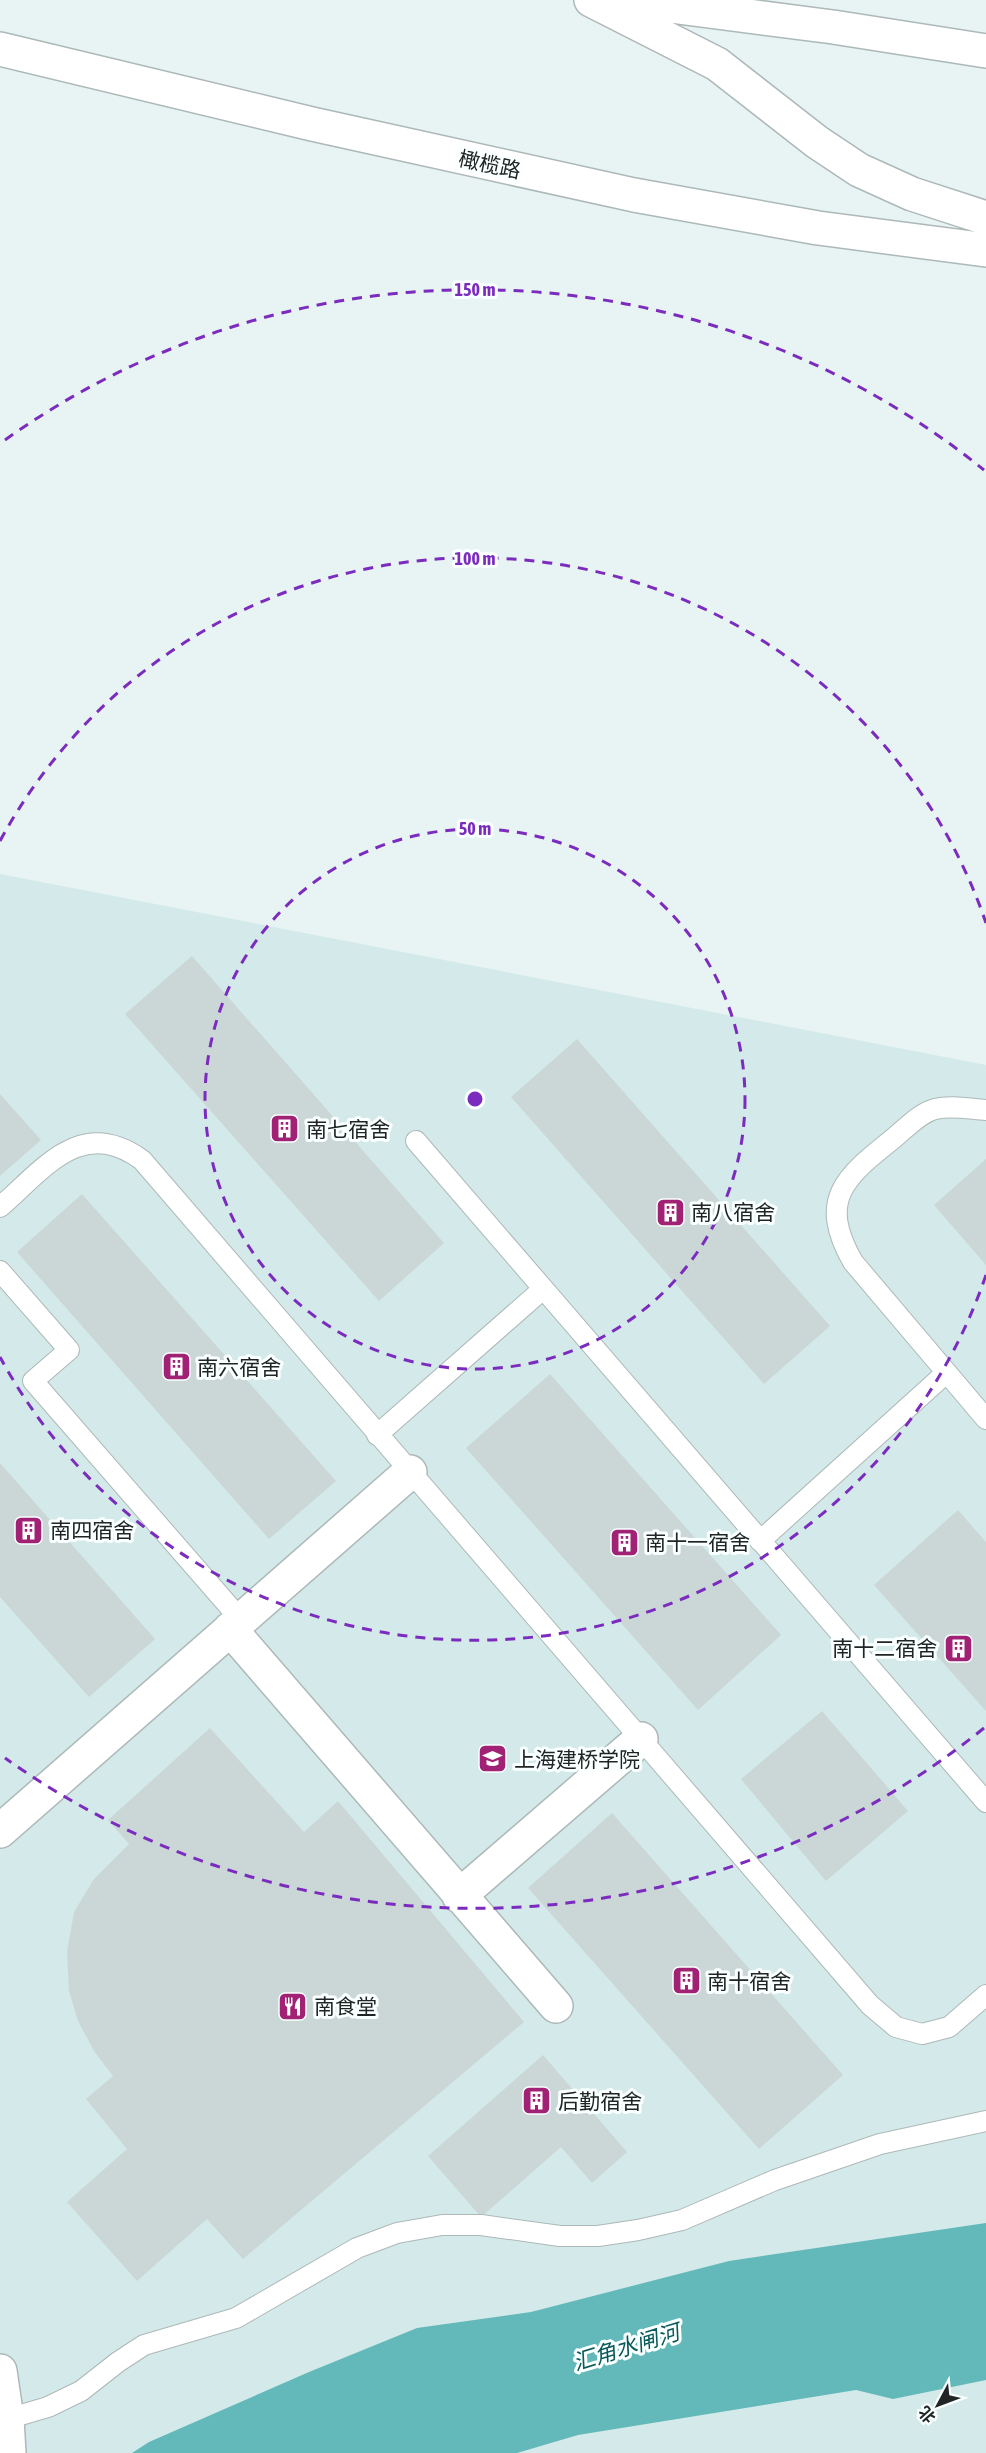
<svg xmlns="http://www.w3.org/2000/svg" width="986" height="2453" font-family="'Asap Condensed','Noto Sans SC',sans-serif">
  <rect width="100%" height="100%" fill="#e7f4f3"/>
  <path fill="#d4e9e9" d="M0,874L986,1065V2453H0Z"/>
  <path fill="#63b9ba" d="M986,2223V2380L893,2399L856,2390L578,2435L517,2453H132L149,2442L309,2372L417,2328L531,2312L729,2261Z"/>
  <path fill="#cbd7d7" d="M192,956L444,1243L379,1301L125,1014Z
    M577,1039L830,1326L764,1384L511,1097Z
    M0,1094L41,1140L0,1176Z
    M986,1159V1265L934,1205Z
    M82,1194L336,1481L269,1539L17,1252Z
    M550,1374L781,1635L698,1710L466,1448Z
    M0,1463L155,1639L89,1697L0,1597Z
    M958,1510L986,1542V1711L874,1585Z
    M822,1711L908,1811L826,1881L741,1779Z
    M210,1728L304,1832L338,1801L524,2022L243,2259L207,2219L137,2281L67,2202L127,2149L86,2099L113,2076L94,2051L78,2021L69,1991L67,1952L74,1912L94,1879L129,1844L108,1820Z
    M612,1813L843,2075L759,2149L528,1888Z
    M543,2055L627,2152L592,2183L561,2147L481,2217L428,2156Z"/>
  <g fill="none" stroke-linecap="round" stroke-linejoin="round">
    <defs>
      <path id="lane" d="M986,1110C970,1109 951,1105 935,1109C920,1113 906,1128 894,1138C845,1177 817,1199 853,1262L986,1419
        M416,1141L986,1802
        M0,1207C45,1168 81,1116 142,1160L870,2005L896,2027L922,2034L949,2027L986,1995
        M0,1271L69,1350L33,1381L241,1620
        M377,1435L543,1289
        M760,1541L946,1373
        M7,2419L48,2407L81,2391L118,2362L144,2345L236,2318L357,2248L397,2233L442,2225H481L560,2236H598L638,2230L682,2220L775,2180L880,2144L986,2121"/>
      <path id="street" d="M230,1629L556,2006
        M0,1831L410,1472
        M459,1896L641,1739
        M0,2371L7,2419L9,2453"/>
      <path id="secondary" d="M591,0L717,64L817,142L859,170L912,194L986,218
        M624,0L833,27L986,51
        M0,49L312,124L634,195L818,228L986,250"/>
    </defs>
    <use href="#lane" stroke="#adb8b8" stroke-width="22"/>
    <use href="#street" stroke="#adb8b8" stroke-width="36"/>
    <use href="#secondary" stroke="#adb8b8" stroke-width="36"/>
    <use href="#lane" stroke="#fff" stroke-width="20"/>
    <use href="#street" stroke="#fff" stroke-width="33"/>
    <use href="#secondary" stroke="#fff" stroke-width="33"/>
  </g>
  <g fill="none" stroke="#7b2cbf" stroke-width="3" stroke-dasharray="10 8">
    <circle cx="475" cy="1099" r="270"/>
    <path d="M986 1275A540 540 0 0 1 0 1357M0 841A540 540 0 0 1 986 923"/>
    <path d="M984 1728A809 809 0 0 1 5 1758M5 440A809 809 0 0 1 984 470"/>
  </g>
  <defs>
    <symbol id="building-square" viewBox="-11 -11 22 22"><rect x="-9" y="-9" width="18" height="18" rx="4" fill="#a12274" stroke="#faffff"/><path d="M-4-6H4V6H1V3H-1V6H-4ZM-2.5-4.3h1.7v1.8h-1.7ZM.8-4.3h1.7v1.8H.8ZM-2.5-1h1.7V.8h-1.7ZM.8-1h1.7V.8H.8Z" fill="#fff"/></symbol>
    <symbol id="university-square" viewBox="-11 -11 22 22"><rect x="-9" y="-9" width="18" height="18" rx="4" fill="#a12274" stroke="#faffff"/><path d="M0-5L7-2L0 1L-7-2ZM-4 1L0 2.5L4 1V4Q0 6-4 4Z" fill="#fff"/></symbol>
    <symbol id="restaurant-square" viewBox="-11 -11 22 22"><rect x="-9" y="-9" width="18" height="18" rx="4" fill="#a12274" stroke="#faffff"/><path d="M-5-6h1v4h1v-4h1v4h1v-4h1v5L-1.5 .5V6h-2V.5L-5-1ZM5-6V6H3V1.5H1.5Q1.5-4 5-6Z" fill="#fff"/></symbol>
  </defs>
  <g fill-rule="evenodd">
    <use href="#building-square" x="268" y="1112" width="33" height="33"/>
    <use href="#building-square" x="654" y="1196" width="33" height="33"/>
    <use href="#building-square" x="160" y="1350" width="33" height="33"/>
    <use href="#building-square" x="12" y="1514" width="33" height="33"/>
    <use href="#building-square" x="608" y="1526" width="33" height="33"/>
    <use href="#building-square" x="942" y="1632" width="33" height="33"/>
    <use href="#university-square" x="476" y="1742" width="33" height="33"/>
    <use href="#building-square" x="670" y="1964" width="33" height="33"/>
    <use href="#restaurant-square" x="276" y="1990" width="33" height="33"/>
    <use href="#building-square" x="520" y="2084" width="33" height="33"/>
  </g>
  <g text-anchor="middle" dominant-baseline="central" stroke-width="6" stroke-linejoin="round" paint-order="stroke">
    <g font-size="21" fill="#202424" stroke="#faffff">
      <text transform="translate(490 164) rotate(12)">橄榄路</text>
    </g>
    <g font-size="21" fill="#202424" stroke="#faffff" text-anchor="start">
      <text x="306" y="1129">南七宿舍</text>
      <text x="691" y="1212">南八宿舍</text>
      <text x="197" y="1367">南六宿舍</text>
      <text x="50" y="1530">南四宿舍</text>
      <text x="645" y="1542">南十一宿舍</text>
      <text x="937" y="1648" text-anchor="end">南十二宿舍</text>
      <text x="514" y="1759">上海建桥学院</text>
      <text x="707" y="1981">南十宿舍</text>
      <text x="314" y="2006">南食堂</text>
      <text x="558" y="2101">后勤宿舍</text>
    </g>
    <g font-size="22" font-style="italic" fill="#0c595a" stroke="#faffff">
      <text transform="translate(626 2347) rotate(-17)">汇角水闸河</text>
    </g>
  </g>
  <circle cx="475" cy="1099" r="9" fill="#7b2cbf" stroke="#faffff" stroke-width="3"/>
  <g font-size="18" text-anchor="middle" font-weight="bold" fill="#7b2cbf" stroke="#faffff" stroke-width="6" stroke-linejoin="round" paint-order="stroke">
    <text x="475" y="296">150 m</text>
    <text x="475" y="565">100 m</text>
    <text x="475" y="835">50 m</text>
  </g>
  <g transform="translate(938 2405) rotate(229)" stroke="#faffff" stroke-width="4.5" paint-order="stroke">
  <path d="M0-4.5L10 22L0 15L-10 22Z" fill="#202424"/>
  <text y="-9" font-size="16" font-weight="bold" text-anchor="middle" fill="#202424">北</text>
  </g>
</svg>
